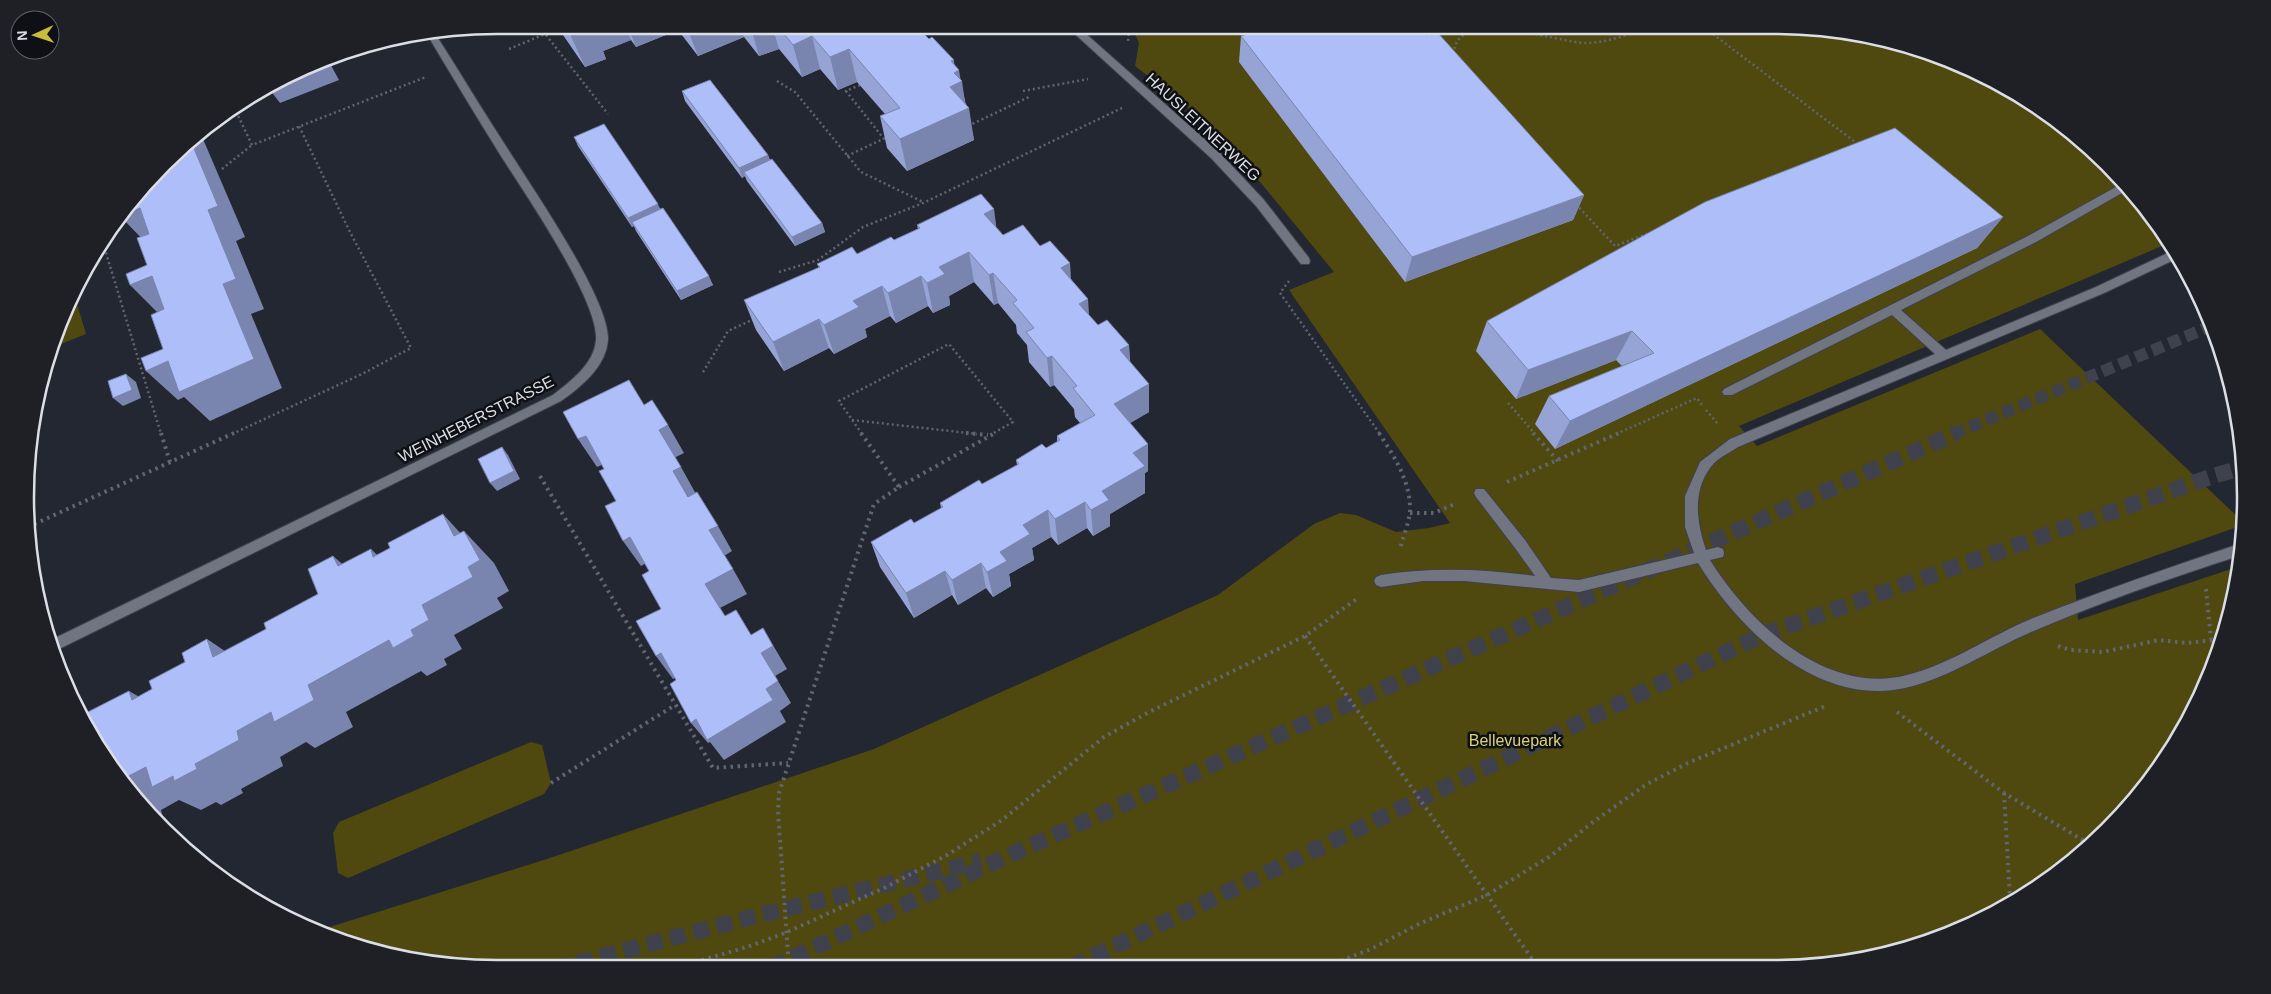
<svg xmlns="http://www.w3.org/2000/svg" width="2271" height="994" font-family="Arial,sans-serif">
  <rect width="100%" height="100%" fill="#232732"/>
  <path fill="#4f4910" d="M1131,25H1774L1926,50L2010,88L2085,142L2149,210L2169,243L1739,426L1757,446L2040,329L2243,522V525L2075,584L2078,620L2240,566L2221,649L2166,759L2085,852L1955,933L1836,965L497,969L345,944L317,931L547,859L874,749L1218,595L1314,524L1340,513L1356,515L1396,532L1429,528L1450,523L1289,290L1334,272L1247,166L1185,105L1135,66L1139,43Z
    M75,297L86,334L56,346Z
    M531,742L542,745L551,783L544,794L348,878L338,873L333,833L339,822Z"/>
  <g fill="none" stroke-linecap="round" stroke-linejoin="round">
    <path stroke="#3f424d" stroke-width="12" stroke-dasharray="12 6" stroke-linecap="butt" d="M1953,434L2211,326"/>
    <path stroke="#3f424d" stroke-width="16" stroke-dasharray="16 8" stroke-linecap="butt" d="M1071,967L1762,635L2213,476L2245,467
      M771,968L1012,854L1956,433
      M554,969L760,915L981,861"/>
    <defs>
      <path id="lane" d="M2123,183L2129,189L2036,242L1901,310L1946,350L2096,287L2172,251H2174L2178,258L2104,293L1738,447C1729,453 1717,458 1710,468C1692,493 1697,523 1706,550L1718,547L1723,549L1724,553L1723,557L1710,560C1749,623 1826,696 1907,675C1951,664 1990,636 2031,619C2101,591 2171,567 2242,543V555C2170,578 2098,603 2029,633C1988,651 1949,678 1905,688C1818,707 1740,631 1698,563L1579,592L1464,581H1423L1381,587L1376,585L1374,581L1376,577L1381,575C1433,567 1483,569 1535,576L1515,548L1476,497L1474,493L1476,489H1484L1525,540L1551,578L1579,580L1694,553L1685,527V496L1700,462L1730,439L1935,354L1892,315L1732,395H1724L1722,392L1724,389L2028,236Z"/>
      <path id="street" d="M1065,25H1076L1219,152L1264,200L1309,258L1310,261L1309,264H1301L1256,206L1211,158Z
        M436,35C461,74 484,113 509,151C533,189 609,299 608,339C607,366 581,387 561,401L57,650L53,639L553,395C571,381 594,364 596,340C599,301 524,192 501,156C476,116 452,76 428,36Z"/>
    </defs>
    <use href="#lane" stroke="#3f414b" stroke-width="2"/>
    <use href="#street" stroke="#3f414b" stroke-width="2"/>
    <path stroke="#62656f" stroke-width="2.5" stroke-dasharray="2 3" stroke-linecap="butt" d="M1125,25L1129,32L1128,41
      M1519,25L1544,34
      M1701,25L1859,145
      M546,35L608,114
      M923,35L947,25
      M509,49L562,27
      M1454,54C1454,5 1560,43 1585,43C1610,43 1633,32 1656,25
      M777,81L795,92L861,172L923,202
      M860,85L846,91L884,139
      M1023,91L1088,79
      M234,107L252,145L426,77
      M968,126L1029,97
      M847,156L885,138
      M222,169L252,145
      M1576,204L1615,246L1649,233
      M103,243L161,434
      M779,272L818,260L863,227L923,203L1122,108
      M1289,281L1280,293L1380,434
      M703,372L728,331L754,319
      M1508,403L1535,434
      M1706,410L1717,423
      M852,420L977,434
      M232,434L362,374L411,348L350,232L299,126
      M862,434L839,401L949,344L1013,422L992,434
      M1616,434L1697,398L1702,405"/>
    <path stroke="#62656f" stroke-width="4" stroke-dasharray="2.5 4.5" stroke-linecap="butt" d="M161,433L170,462
      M861,433L899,487
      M966,433L988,435
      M1379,433C1394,456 1411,482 1410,511C1409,523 1403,537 1400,549
      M1533,433L1558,461
      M540,476L713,768L788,763
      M1507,482L1619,433
      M899,487L995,433
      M1410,513H1434L1455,504
      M28,527L234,433
      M2206,589L2211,639
      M1305,636L1537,966
      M2058,646L2070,650L2103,652L2159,640L2187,643L2223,639
      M1897,712L2004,793L2091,845
      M551,783L675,705
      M2004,793L2010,899
      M1328,966L1371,949L1419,924L1487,895L1552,855L1593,822L1647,784L1690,762L1828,705
      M675,968L747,947L785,933L884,888L947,855L1002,820L1104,737L1149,712L1305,636L1358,598
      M789,968L778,811L779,793L874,504L899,487"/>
    <use href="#lane" fill="#717582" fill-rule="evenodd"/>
    <use href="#street" fill="#717582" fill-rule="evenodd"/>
  </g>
  <path fill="#95a3d5" d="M558,25H894L896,27L916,32L929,39L954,60V65L960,79L974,140L907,171L887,148L880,116L885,114L857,82L838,90L820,69L802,77L779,49L759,56L744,37L698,56L678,30L636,47L631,40L603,51L606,59L585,67L563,35Z
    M1426,35L1584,195L1573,220L1405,282L1239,62L1241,36Z
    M682,91L768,155L770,160L822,223L825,232L795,246L747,181L745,176L742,178L685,101Z
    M574,137L661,209L713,285L681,300L636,231L634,226L632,227L578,146Z
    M2003,217L1977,248L1555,449L1535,424L1549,396L1622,366L1616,360L1516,399L1476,351L1487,321Z
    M917,225L997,228L1003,235L1071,279L1089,316L1098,325L1129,345L1130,361L1149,412L1130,423L1148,471L1145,473V493L1110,514V526L1093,536L1087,528L1058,545L1051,537L1032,548L1034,560L1009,574L1011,586L993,597L986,588L958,605L952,595L914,618L880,567L871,542L914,523L941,508L940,503L982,484L1017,465L1016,460L1046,448L1057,442V436L1080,423L1075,417L1074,409L1054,385L1050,387L1029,362L1027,345L1017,333L1016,325L998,303L994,305L974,282L949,296L950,305L933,313L928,306L896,323L890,316L865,329L867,337L834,354L829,348L784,371L756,330L744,300L819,268L817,264L857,254L894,240L918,229Z"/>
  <path fill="#7985ae" d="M589,25H625L631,40L603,51L606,59L585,67L570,34Z
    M627,25H676L678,30L636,47Z
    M686,25H740L744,37L698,56Z
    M750,25H772L779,49L759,56Z
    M812,36L820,69L802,77L793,45Z
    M849,49L857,82L838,90L830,57Z
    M327,58L339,80L280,103L267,86Z
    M954,60L955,72L959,70L961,82L962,81L966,110L969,108L974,140L907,171L900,139L950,87L951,61Z
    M200,132L245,237L236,241L264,309L251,314L282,388L210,421L184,397L178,400L146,371L223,284L208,210L190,139Z
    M768,155L771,165L744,172L745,176L742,178L739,168Z
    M1584,195L1573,220L1405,282L1412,257Z
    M658,204L662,214L632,222L634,226L632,227L628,218Z
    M140,208L169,239L150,247L123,219L128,213Z
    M994,209L998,240L984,214Z
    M2003,217L1977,248L1555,449L1570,421Z
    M822,223L825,232L795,246L792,237Z
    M99,248L101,254L91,258Z
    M969,252L974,282L949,296L950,305L933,313L927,283L939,267Z
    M1070,263L1072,294L1061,268Z
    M993,273L998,303L994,305L989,275Z
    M152,276L182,307L161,316L130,285Z
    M709,276L713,285L681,300L677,291Z
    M921,276L928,306L896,323L888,293Z
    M882,286L890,316L865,329L867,337L834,354L824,325L853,301Z
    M1088,299L1090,329L1079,304Z
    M819,319L829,348L784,371L773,342Z
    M1632,331L1616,360L1516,399L1528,370Z
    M1129,345L1130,374L1120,350Z
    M1052,356L1054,385L1050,387L1047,358Z
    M126,374L136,382L141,398L123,406L113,398Z
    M1149,384V412L1115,432L1114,404Z
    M668,425L684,453L674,458L659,430Z
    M586,436L604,464L597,467L578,439Z
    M1148,444V471L1145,473V493L1110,514V526L1093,536L1091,510L1102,491L1133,453Z
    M502,447L508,455L520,479L497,491L490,483Z
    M681,467L696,494L689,498L673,471Z
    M1085,502L1087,528L1058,545L1055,519Z
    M1048,510L1051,537L1032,548L1034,560L1009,574L1011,586L993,597L987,572L1000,552L1023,525Z
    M443,514L472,546L464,531L494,563L509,591L497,598L503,608L454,635L462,649L444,659L447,665L427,676L421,671L346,712L353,727L315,748L306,742L280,757L283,766L241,789L243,793L221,805L216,802L201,810L179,800L161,810L164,821L162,822L125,778L146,767L195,764L237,731L308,685L389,640L411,630L422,605L468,567L454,536Z
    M718,526L732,551L724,556L709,530Z
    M630,537L648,562L641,566L623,541Z
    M371,549L404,581L373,557Z
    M333,556L369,587L338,566Z
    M981,563L986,588L958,605L952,580Z
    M733,569L747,594L720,608L740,640L705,584Z
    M945,571L952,595L914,618L906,593Z
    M763,628L787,669L775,676L791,703L780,711L786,722L724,760L710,742L708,743L691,723L696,719L766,689L761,653Z
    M207,639L250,668L213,657Z
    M661,653L679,676L673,679L656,656Z
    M129,691L176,718L132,700Z"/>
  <path fill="#adbef8" stroke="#7985ae" d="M564,25H591L592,26L570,34Z
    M777,25H894L896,27L901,25H909L916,32L920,30L929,39L932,37L954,60L951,61L959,70L954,73L962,81L950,87L969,108L900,139L880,116L900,108L849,49L830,57L812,36L793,45Z
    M1276,25H1417L1426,35L1437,32L1584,195L1412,257L1241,36Z
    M710,80L768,155L739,168L682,91Z
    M604,124L658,204L628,218L574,137Z
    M1895,128L2003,217L1570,421L1549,396L1654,353L1632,331L1528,370L1487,321L1705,202Z
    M190,139L218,206L208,210L236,279L223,284L254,359L179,392L168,361L146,371L141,358L163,349L151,315L164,309L152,276L130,285L126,274L147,265L137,238L149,234L140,208L128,213L186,142Z
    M772,159L822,223L792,237L744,172Z
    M981,194L994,209L984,214L1003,235L1023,225L1040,246L1050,241L1070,263L1061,268L1088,299L1079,304L1098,325L1107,320L1129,345L1120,350L1149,384L1114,404L1148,444L1133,453L1145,466L1102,491L1109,500L1091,510L1085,502L1055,519L1048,510L1023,525L1030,534L1000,552L1007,561L987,572L981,563L952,580L945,571L906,593L871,542L911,519L914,523L943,507L940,503L979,480L982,484L1019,464L1016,460L1042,444L1046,448L1060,440L1057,436L1095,415L1073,388L1077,386L1052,356L1047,358L1026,332L1034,328L1013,303L1017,300L993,273L989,275L969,252L939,267L945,274L927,283L921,276L888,293L882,286L853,301L859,307L824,325L819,319L773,342L744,300L820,267L817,264L852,247L857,254L891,237L894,240L920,228L917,225Z
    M663,208L709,276L677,291L632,222Z
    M126,374L132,390L113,398L108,381Z
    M629,380L644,405L652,400L668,425L659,430L681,467L673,471L688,497L697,492L718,526L709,530L733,569L705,584L725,616L736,610L751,635L763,628L773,646L761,653L778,681L766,689L773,700L707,740L696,719L691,723L670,684L676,680L661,653L656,656L636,621L661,609L642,575L649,571L630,537L623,541L605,506L616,501L599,471L604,469L586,436L578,439L563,412Z
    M502,447L514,471L490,483L478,459Z
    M443,514L454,536L464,531L480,560L468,567L473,577L422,605L429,620L411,630L414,636L393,648L389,640L308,685L314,700L274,722L271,712L237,731L239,740L195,764L197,769L174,781L173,776L152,787L146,767L125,778L88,733L82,715L129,691L132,700L152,689L149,681L185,662L182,653L207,639L213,657L266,629L264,623L318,594L308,569L333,556L338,566L371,549L373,557L390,548L388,543Z"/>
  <g text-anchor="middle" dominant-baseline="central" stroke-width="5" stroke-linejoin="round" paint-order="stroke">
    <g font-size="16" fill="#dcdee6" stroke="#0e1015">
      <text transform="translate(1203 127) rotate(43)">HAUSLEITNERWEG</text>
      <text transform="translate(476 419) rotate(-27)">WEINHEBERSTRASSE</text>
    </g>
    <g font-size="16" fill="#dcd276" stroke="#0e1015">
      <text x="1515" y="740">Bellevuepark</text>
    </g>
  </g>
  <path d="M0 0H2271V994H0ZM497 34H1774A463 463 0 0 1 2237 497V497A463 463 0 0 1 1774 960H497A463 463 0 0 1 34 497V497A463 463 0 0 1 497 34Z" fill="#1e2026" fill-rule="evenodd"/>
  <path fill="none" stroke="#dcdee6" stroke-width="2.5" d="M497 34H1774A463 463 0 0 1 2237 497V497A463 463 0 0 1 1774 960H497A463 463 0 0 1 34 497V497A463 463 0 0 1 497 34Z"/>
  <g transform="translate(35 35) rotate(267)"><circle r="24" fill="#0e1015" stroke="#606269"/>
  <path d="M0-4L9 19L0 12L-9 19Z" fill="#c9bb3b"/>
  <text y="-8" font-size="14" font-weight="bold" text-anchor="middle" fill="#dcdee6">N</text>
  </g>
</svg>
